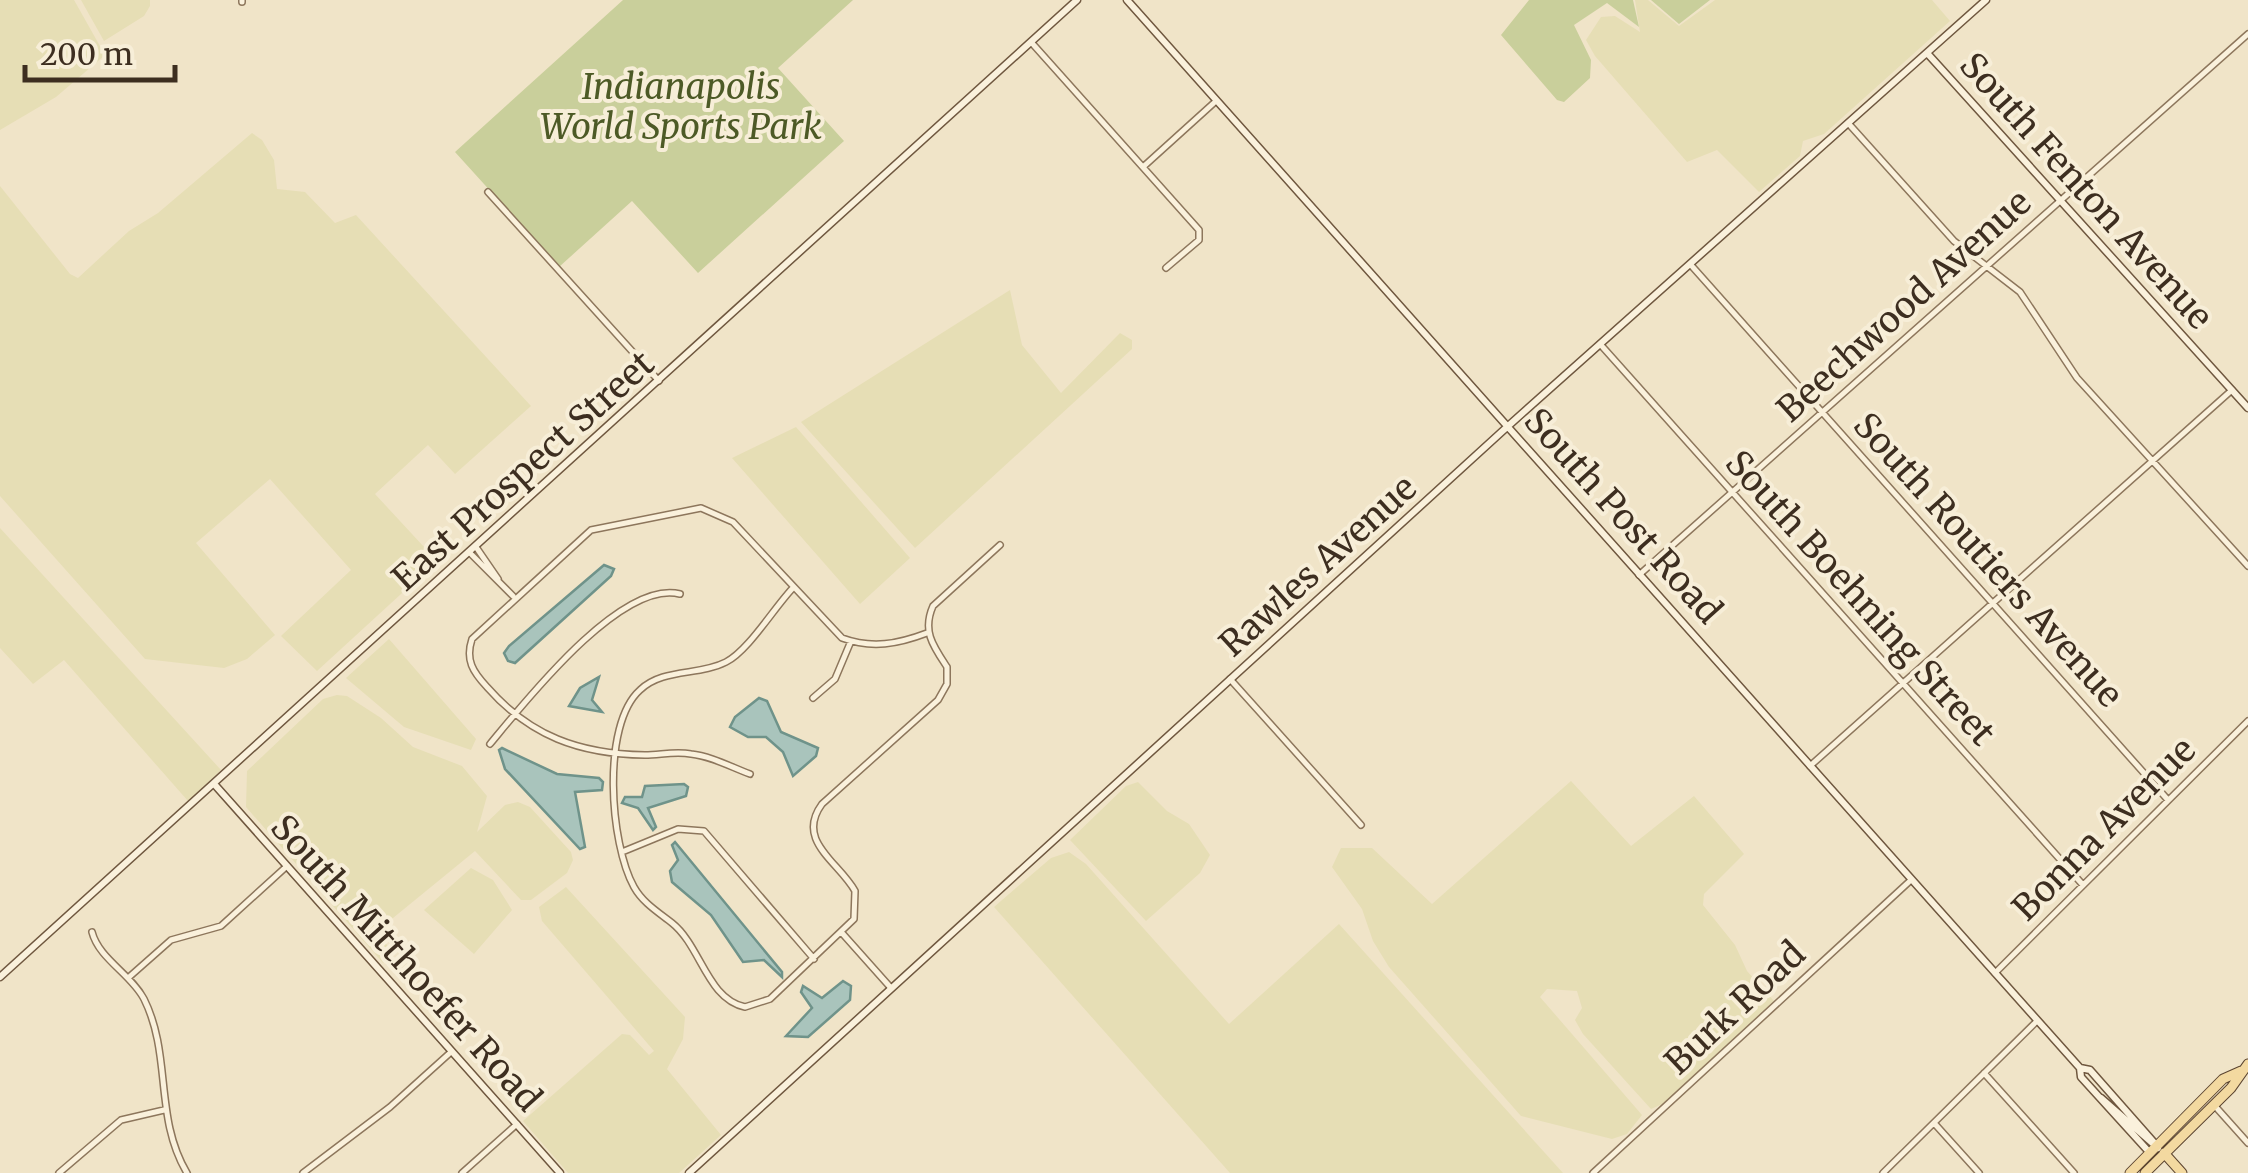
<svg xmlns="http://www.w3.org/2000/svg" width="2248" height="1173" font-family="Merriweather,serif">
  <rect width="100%" height="100%" fill="#f0e4c8"/>
  <path fill="#e6deb5" d="M0,0H74L105,55L56,97L0,130Z
    M81,0H150V6L144,16L104,41Z
    M1635,0H1648L1679,26L1715,0H1932L1950,21L1824,134L1803,141L1800,156L1759,192L1717,150L1687,162L1595,56L1586,40L1601,17L1615,16L1640,32Z
    M252,133L262,140L274,160L277,189L305,192L335,223L356,215L531,406L455,474L428,445L375,494L437,561L317,671L281,636L351,570L270,479L196,543L275,635L247,659L224,668L145,659L0,496V186L70,274L78,278L129,231L158,213Z
    M1010,290L1022,345L1061,393L1120,333L1132,340V349L915,548L801,422Z
    M796,427L910,558L860,604L732,458Z
    M0,528L221,770L188,801L64,660L33,684L0,648Z
    M389,639L476,739L471,750L404,727L346,678Z
    M337,695L347,696L381,718L413,747L462,766L487,796L477,832L505,805L518,802L530,807L571,852L573,860L567,873L531,900H521L475,851L382,927L380,936L394,954L383,963L246,807L247,771L323,699Z
    M1571,781L1631,846L1694,796L1744,854L1704,894L1703,905L1735,945L1747,971L1774,1001L1667,1102L1651,1109L1583,1034L1575,1020L1582,1008L1577,991L1547,989L1540,997L1642,1115L1627,1134L1612,1139L1521,1116L1389,967L1373,941L1362,909L1332,867L1341,848H1372L1432,904Z
    M1138,782L1167,811L1189,824L1210,855L1200,873L1146,921L1070,840L1126,786Z
    M1069,852L1086,864L1229,1024L1339,924L1563,1173H1230L994,907L1051,858Z
    M471,868L493,880L512,910L474,954L424,910Z
    M566,887L685,1017L683,1039L667,1069L721,1135L679,1173H568L523,1121L622,1034L630,1035L649,1055L654,1051L542,921L539,907Z"/>
  <path fill="#c9cf9b" d="M623,0H853L778,68L844,141L698,273L632,201L559,267L455,152Z
    M1529,0H1633L1639,27L1607,3L1574,25L1591,60L1590,78L1564,102L1557,100L1501,35Z
    M1651,0H1710L1679,24Z"/>
  <path fill="#a9c4bc" stroke="#6f938a" stroke-width="2.5" d="M604,565L614,569L611,576L515,663L508,661L504,653L509,646Z
    M599,677L592,700L602,712L569,706L580,688Z
    M759,698L767,701L781,732L818,748L816,756L793,776L783,752L766,737H748L730,727L735,717Z
    M502,748L557,774L599,778L603,782L602,790L575,792L585,847L580,849L505,769L499,750Z
    M684,784L688,787L686,796L648,808L656,827L653,830L638,808L622,803L625,797H642L645,786Z
    M675,842L782,972V977L764,960L743,962L711,915L672,882L670,871L678,860L672,845Z
    M843,981L851,986L850,1000L808,1037L786,1036L812,1008L801,992L803,986L822,998Z"/>
  <g fill="none" stroke-linecap="round" stroke-linejoin="round">
    <defs>
      <path id="street" d="M242,2V0
        M1031,42L1199,230V240L1166,268
        M1848,123L1954,241L2020,292L2077,378L2248,566
        M1143,167L1216,101
        M488,192L659,381
        M1690,264L2168,800
        M1600,344L2083,885
        M476,547L498,579
        M470,553L513,596
        M1639,575L2248,34
        M792,589C774,608 748,651 726,662C699,676 663,668 640,690C601,725 610,844 634,887C643,903 658,912 672,923C701,946 707,999 745,1007L770,999L854,919L855,891C839,862 795,841 822,804L938,700L947,684V667C933,646 922,631 933,606L1000,545
        M1230,679L1361,825
        M813,698L835,679L851,641
        M490,744C525,702 621,579 680,594
        M1810,766L2232,390
        M750,774C731,767 711,756 691,754C675,751 660,755 645,755C579,754 530,736 487,687C473,672 465,660 472,639L591,530L701,508L733,522L842,638C872,649 898,644 927,633
        M622,852L678,829L704,831L814,959
        M92,932C99,959 131,974 144,999C172,1055 154,1118 187,1173
        M842,933L891,988
        M1995,973L2248,721
        M128,978L171,940L221,926L287,866
        M1984,1073L2074,1173
        M2214,1105L2248,1143
        M1934,1123L1979,1173
        M59,1173L121,1120L164,1110
        M303,1173L390,1107L451,1052
        M462,1173L517,1124
        M1593,1173L1911,880
        M1883,1173L2037,1021"/>
      <path id="secondary" d="M1127,0L2080,1068L2081,1077L2150,1153
        M1927,53L2248,408
        M215,785L560,1173
        M0,977L1077,0
        M2080,1068L2090,1070L2157,1146
        M2101,1098L2158,1148
        M689,1173L1507,427L1986,0"/>
      <path id="primary" d="M2164,1153L2182,1173
        M2130,1173L2223,1079L2241,1071
        M2145,1173L2231,1088L2248,1064"/>
    </defs>
    <use href="#street" stroke="#8d765c" stroke-width="8"/>
    <use href="#secondary" stroke="#6f573f" stroke-width="9"/>
    <use href="#primary" stroke="#5b4430" stroke-width="11"/>
    <use href="#street" stroke="#faf1dc" stroke-width="5"/>
    <use href="#secondary" stroke="#faf1dc" stroke-width="6"/>
    <use href="#primary" stroke="#f3d9a0" stroke-width="9"/>
  </g>
  <g text-anchor="middle" dominant-baseline="central" stroke-width="8" stroke-linejoin="round" paint-order="stroke">
    <g font-size="35" font-style="italic" fill="#4d5a26" stroke="#f7eed8">
      <text x="681" y="87">Indianapolis<tspan x="681" dy="40">World Sports Park</tspan></text>
    </g>
    <g font-size="35" fill="#3d2e20" stroke="#f7eed8">
      <text transform="translate(2086 191) rotate(48)">South Fenton Avenue</text>
      <text transform="translate(1904 306) rotate(-42)">Beechwood Avenue</text>
      <text transform="translate(523 471) rotate(-42)">East Prospect Street</text>
      <text transform="translate(1623 516) rotate(48)">South Post Road</text>
      <text transform="translate(1988 560) rotate(48)">South Routiers Avenue</text>
      <text transform="translate(1318 566) rotate(-42)">Rawles Avenue</text>
      <text transform="translate(1860 598) rotate(48)">South Boehning Street</text>
      <text transform="translate(2104 829) rotate(-45)">Bonna Avenue</text>
      <text transform="translate(406 963) rotate(48)">South Mitthoefer Road</text>
      <text transform="translate(1735 1008) rotate(-43)">Burk Road</text>
    </g>
  </g>
  <path d="M25 65v15h150v-15" fill="none" stroke="#3d2e20" stroke-width="5"/>
  <text x="40" y="65" font-size="30" fill="#3d2e20" stroke="#f7eed8" stroke-width="8" paint-order="stroke">200 m</text>
</svg>
